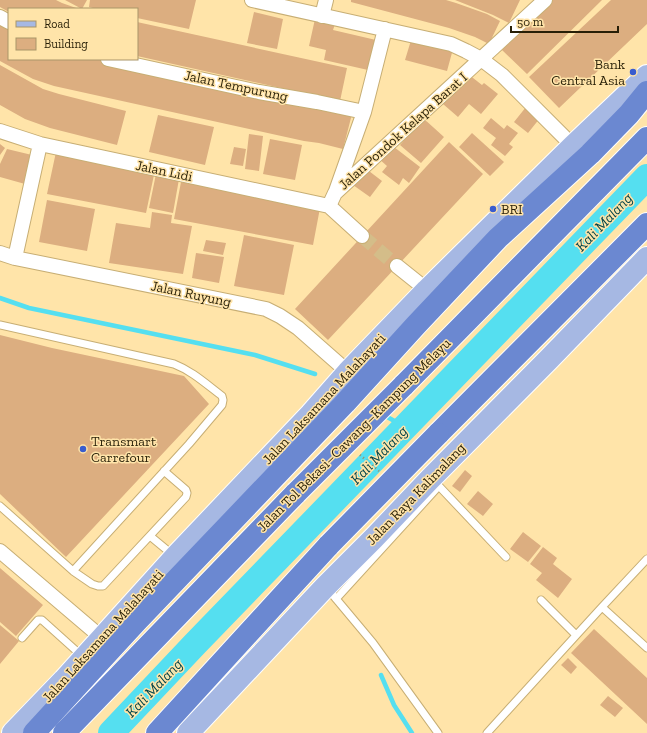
<svg xmlns="http://www.w3.org/2000/svg" width="647" height="733" font-family="'Zilla Slab',serif">
  <rect width="100%" height="100%" fill="#ffe4a9"/>
  <g fill="none" stroke-linecap="round" stroke-linejoin="round">
    <path stroke="#55dff0" stroke-width="4.5" d="M0,298L29,308L255,355L315,374
      M382,414L405,427
      M381,675L394,705L412,733"/>
    <path stroke="#55dff0" stroke-width="26" d="M111,733L195,644L647,177"/>
  </g>
  <path fill="#dcae80" d="M0,0H56L62,3L79,9H9V12L0,7Z
    M65,0H87L82,9Z
    M90,0H196L189,29L137,18V9H97L89,7Z
    M351,0H446L456,3L487,14L500,21L489,44L475,37L449,28L351,2Z
    M455,0H520L509,23L493,15Z
    M553,0H602L527,74L502,50Z
    M611,0H647V24L559,108L529,77Z
    M254,12L283,19L277,49L247,43Z
    M0,19L9,24V59H101L352,114L343,149L319,143L304,141L54,86L33,79L0,61Z
    M315,19L335,24L333,30L376,40L368,70L324,60L326,50L309,46Z
    M137,22L347,68L340,101L137,56Z
    M412,37L453,49L447,71L405,60Z
    M0,65L43,89L59,94L126,111L117,145L50,128L25,119L0,105Z
    M468,74L482,85L484,83L498,94L481,114L469,104L458,117L443,104Z
    M526,107L540,118L528,133L514,122Z
    M158,115L214,127L205,165L149,152Z
    M423,118L444,137L421,163L400,145Z
    M491,118L504,129L507,125L518,133L509,144L513,147L505,156L491,145L496,138L483,128Z
    M472,133L504,162L490,176L459,147Z
    M249,134L263,136L259,171L245,169Z
    M270,139L302,145L295,180L263,174Z
    M449,142L483,174L328,340L295,309Z
    M0,144L5,148L0,155Z
    M234,147L246,149L243,166L230,164Z
    M394,147L420,167L409,183L403,178L399,185L382,172L387,166L378,158Z
    M7,149L32,155L25,184L0,177V164Z
    M56,152L155,170L146,213L47,194Z
    M365,168L382,181L370,197L353,185Z
    M156,174L179,179L173,213L149,208Z
    M181,182L320,208L313,245L174,219Z
    M47,200L95,209L87,251L39,242Z
    M152,212L172,215L171,223L192,226L183,274L109,263L116,223L150,228Z
    M244,235L294,245L284,295L234,286Z
    M206,240L226,243L223,255L203,251Z
    M196,253L224,257L219,283L192,278Z
    M0,335L52,348L184,376L209,404L66,557L0,494Z
    M465,470L472,476L460,492L452,486Z
    M478,491L493,504L483,516L467,504Z
    M523,532L541,546L528,562L510,549Z
    M543,547L557,558L553,564L572,579L558,598L536,580L542,573L530,564Z
    M0,568L43,605L16,636L0,622Z
    M0,625L19,641L0,664Z
    M594,629L647,678V724L571,653Z
    M568,658L577,667L571,674L561,665Z
    M608,696L623,708L615,717L600,705Z"/>
  <g fill="none" stroke-linecap="round" stroke-linejoin="round">
    <path stroke="#d4bd89" stroke-width="14" stroke-dasharray="14 7" stroke-linecap="butt" d="M362,236L397,266"/>
    <defs>
      <path id="service" d="M0,325L174,364C192,371 206,384 222,396L223,400L222,405L189,444L73,571
        M436,483L506,557
        M0,506L73,571L92,584L98,586H103L186,497L187,493L186,490L164,471
        M150,536L173,555
        M327,588L373,643L438,733
        M336,599L439,486
        M541,600L576,635
        M602,607L647,648
        M22,638L38,620H42L82,656
        M487,733L602,607L647,559"/>
      <path id="minor" d="M252,0L451,44L466,51L481,59L502,75L573,146
        M322,16L326,0
        M0,17L9,22
        M108,59L259,92L317,102L364,112
        M0,131L40,144L329,206
        M336,191L364,112L385,29
        M329,206L335,193L545,0
        M329,206L362,236
        M0,253L15,258L266,309L280,316L298,328L348,372
        M15,258L40,144
        M397,266L427,290
        M0,551L102,638"/>
      <path id="primary" d="M13,733L64,680L175,557L311,414L348,372L427,290L573,146L647,76
        M188,733L325,587L374,538L431,478L549,359L647,258"/>
      <path id="motorway" d="M403,386L647,138
        M438,434L647,224
        M34,733L135,623L345,403L416,325L498,238L590,154L629,114L647,92
        M64,733L296,493
        M157,733L329,545"/>
    </defs>
    <use href="#service" stroke="#c7ae74" stroke-width="9"/>
    <use href="#minor" stroke="#c7ae74" stroke-width="16"/>
    <use href="#primary" stroke="#fff" stroke-width="24"/>
    <use href="#motorway" stroke="#fff" stroke-width="24"/>
    <path stroke="#a08d62" stroke-width="2.5" stroke-dasharray="1 3" stroke-linecap="butt" d="M360,455L379,471"/>
    <use href="#service" stroke="#fff" stroke-width="7"/>
    <use href="#minor" stroke="#fff" stroke-width="14"/>
    <use href="#primary" stroke="#a6b8e3" stroke-width="22"/>
    <use href="#motorway" stroke="#6b88d1" stroke-width="22"/>
    <defs>
      <path id="motorway-bridge" d="M296,493L403,386
        M329,545L438,434"/>
    </defs>
    <use href="#motorway-bridge" stroke="#fff" stroke-width="24" stroke-linecap="butt"/>
    <use href="#motorway-bridge" stroke="#6b88d1" stroke-width="22"/>
  </g>
  <g fill="#395cce" stroke="#ffe4a9" stroke-width="1.5">
    <circle cx="633" cy="72" r="4"/>
    <circle cx="493" cy="209" r="4"/>
    <circle cx="83" cy="449" r="4"/>
  </g>
  <g text-anchor="middle" dominant-baseline="central" stroke-width="3" stroke-linejoin="round" paint-order="stroke">
    <g font-size="14" fill="#281f07" stroke="#ffe4a9" text-anchor="start">
      <text x="625" y="64" text-anchor="end">Bank<tspan x="625" dy="16">Central Asia</tspan></text>
      <text x="501" y="209">BRI</text>
      <text x="91" y="441">Transmart<tspan x="91" dy="16">Carrefour</tspan></text>
    </g>
    <g font-size="14" fill="#281f07" stroke="#ffe4a9">
      <text transform="translate(236 86) rotate(12)">Jalan Tempurung</text>
      <text transform="translate(403 131) rotate(-42)">Jalan Pondok Kelapa Barat I</text>
      <text transform="translate(164 171) rotate(12)">Jalan Lidi</text>
      <text transform="translate(191 294) rotate(12)">Jalan Ruyung</text>
      <text transform="translate(324 399) rotate(-47)">Jalan Laksamana Malahayati</text>
      <text transform="translate(354 435) rotate(-45)">Jalan Tol Bekasi–Cawang–Kampung Melayu</text>
      <text transform="translate(416 494) rotate(-46)">Jalan Raya Kalimalang</text>
      <text transform="translate(103 636) rotate(-48)">Jalan Laksamana Malahayati</text>
    </g>
    <g font-size="15" font-style="italic" fill="#01434a" stroke="#ffe4a9">
      <text transform="translate(604 222) rotate(-46)">Kali Malang</text>
      <text transform="translate(379 455) rotate(-46)">Kali Malang</text>
      <text transform="translate(154 688) rotate(-46)">Kali Malang</text>
    </g>
  </g>
  <rect x="8" y="8" width="130" height="52" fill="#ffe4a9" stroke="#a99568"/>
  <rect x="16" y="21" width="20" height="6" fill="#a6b8e3" stroke="#a99568"/>
  <text x="44" y="28" font-size="12" fill="#281f07">Road</text>
  <rect x="16" y="38" width="20" height="12" fill="#dcae80" stroke="#a99568"/>
  <text x="44" y="48" font-size="12" fill="#281f07">Building</text>
  <path d="M511 26v6h107v-6" fill="none" stroke="#281f07" stroke-width="2"/>
  <text x="517" y="26" font-size="12" fill="#281f07" stroke="#ffe4a9" stroke-width="3" paint-order="stroke">50 m</text>
</svg>
